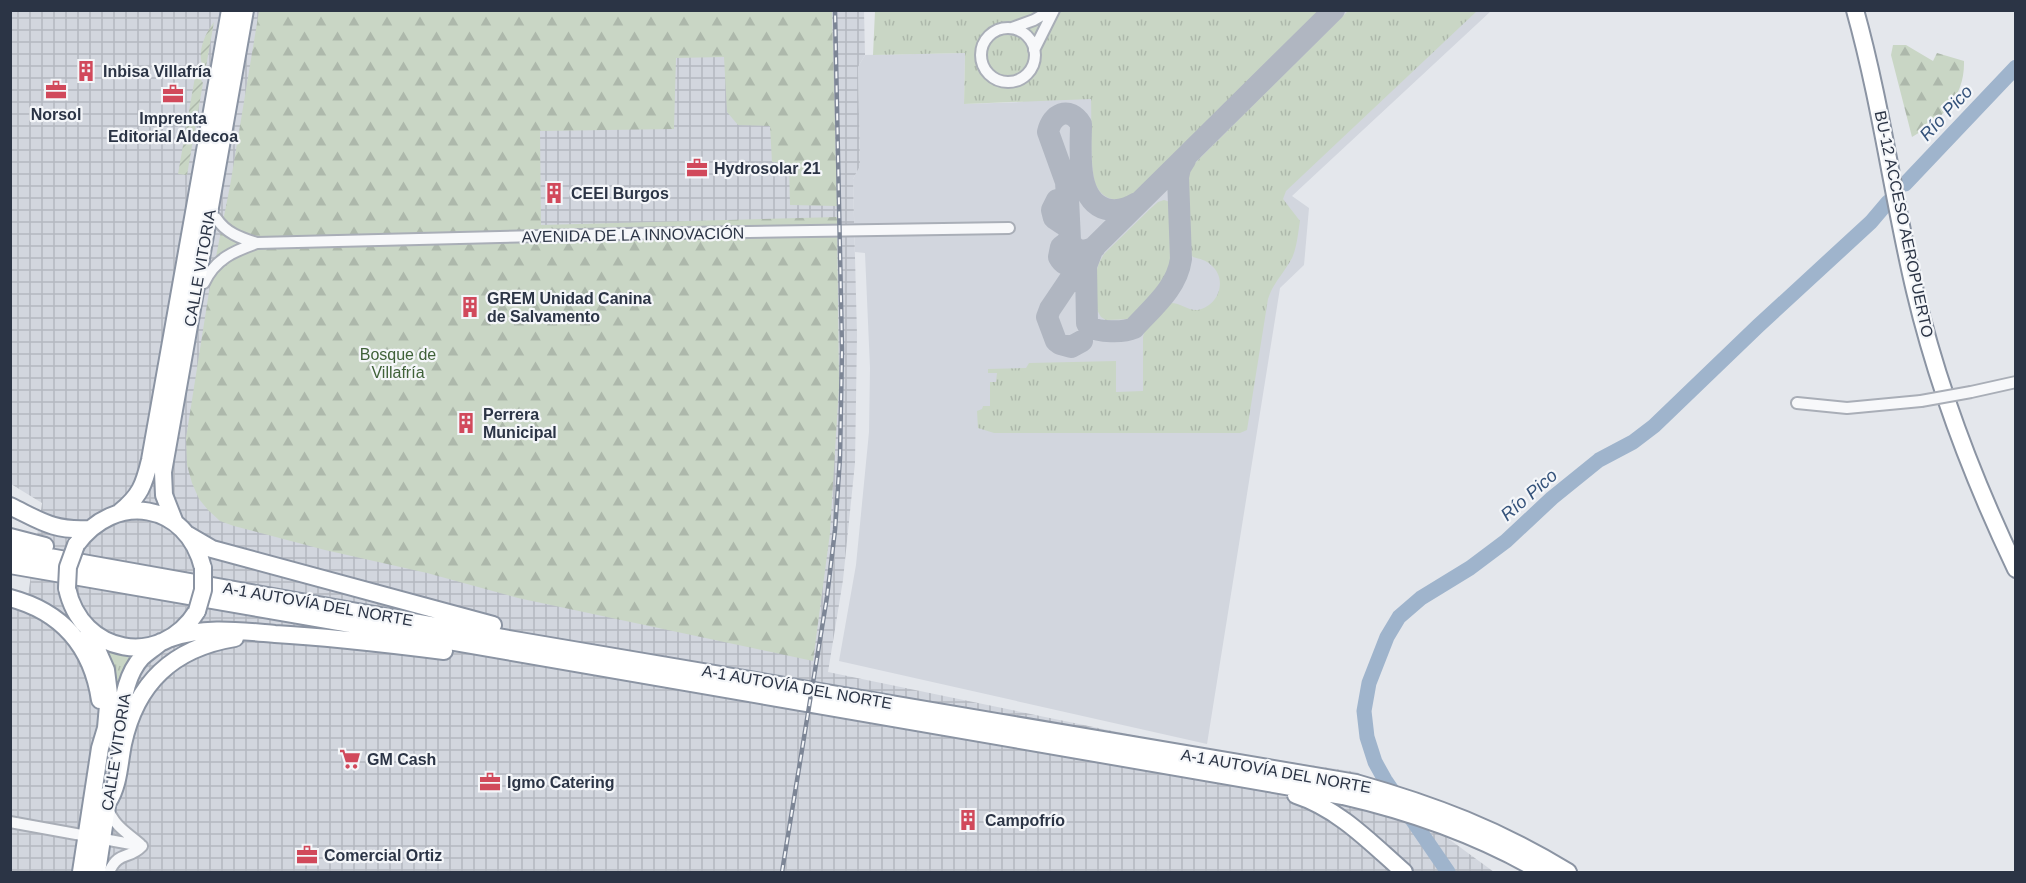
<svg xmlns="http://www.w3.org/2000/svg" width="2026" height="883" font-family="Helvetica,sans-serif">
  <defs>
    <pattern id="industrial-grid" width="8" height="8" patternUnits="userSpaceOnUse" patternTransform="scale(1.5)"><rect width="8" height="8" fill="#d2d6de"/><path d="M0 4h8M4 0v8" fill="none" stroke="#b4b8c0"/></pattern>
    <pattern id="grass-tufts" width="24" height="20" patternUnits="userSpaceOnUse" patternTransform="scale(1.5)"><rect width="24" height="20" fill="#c9d6c5"/><path d="M3 7l-1-3M5 7V3M7 7l1-3M15 17l-1-3M17 17v-4M19 17l1-3" fill="none" stroke="#adb8ab"/></pattern>
    <pattern id="forest-firs" width="22" height="20" patternUnits="userSpaceOnUse" patternTransform="scale(1.5)"><rect width="22" height="20" fill="#c9d6c5"/><path d="M5 1l3.5 6h-7zM16 11l3.5 6h-7z" fill="#adb8ab"/></pattern>
    <pattern id="garden-furrows" width="10" height="10" patternUnits="userSpaceOnUse" patternTransform="scale(1.5)"><rect width="10" height="10" fill="#c9d6c5"/><path d="M-1 1l2-2M0 10L10 0M9 11l2-2" fill="none" stroke="#adb8ab"/></pattern>
  </defs>
  <rect width="100%" height="100%" fill="#e4e7ec"/>
  <path fill="#d2d6de" d="M1151,11H1491L1292,196L1309,208L1304,265L1280,288L1207,744L839,661L856,565L869,432L870,368L865,253L855,252L853,179L860,166L858,67L865,55L965,53L964,104L1022,102Z"/>
  <path fill="url(#industrial-grid)" d="M11,11H864L865,55L858,67L860,166L853,179L857,335L855,463L843,580L828,672L1200,749L1357,772L1494,872H11L10,606L26,608L42,503L11,484Z"/>
  <path fill="url(#grass-tufts)" d="M1349,10L1477,11L1286,191L1283,199L1300,221C1298,233 1297,247 1292,258C1284,273 1273,283 1268,299L1247,430L1240,433H994L978,428L977,411L982,409L983,406H990V382H996L997,373H988V369L1026,368L1029,363L1116,361V392L1143,391V337C1146,322 1159,313 1171,303C1181,303 1188,311 1198,310C1219,306 1228,279 1211,265C1206,260 1200,259 1193,257L1189,252L1187,175L1192,166Z
    M875,11H1320L1133,195C1121,202 1105,202 1097,187C1089,173 1092,118 1091,99L964,104L965,53L873,55Z
    M1164,200L1170,202L1172,207L1173,262L1168,280L1139,313L1131,319L1106,320L1101,317L1097,310L1096,272L1099,263L1104,254L1150,209L1158,202Z
    M103,648L125,655L136,654L118,697L111,751Z"/>
  <path fill="url(#forest-firs)" d="M259,11H832L837,206L790,205L789,163L772,162L770,126L738,125L727,112L724,57L676,58L674,129L540,131L541,225L837,217L839,386L830,533L813,661L518,598L427,573L325,550L234,526L220,521L208,510L199,499L192,483L187,465L186,438L209,292L230,186Z
    M1893,45H1906L1933,61L1937,53L1964,61C1965,97 1942,119 1912,137L1891,55Z"/>
  <path fill="url(#garden-furrows)" d="M214,22L205,72C196,54 203,37 214,22Z
    M196,71L203,83L187,175L178,174Z"/>
  <g fill="none" stroke-linecap="round" stroke-linejoin="round">
    <path stroke="#9fb4cc" stroke-width="15" d="M1905,184L2016,67
      M1448,872L1385,780L1375,762L1367,737L1364,711L1369,683L1387,637L1399,617L1421,598L1470,568L1506,541L1552,498L1599,460L1633,442L1654,426L1758,326L1871,222L1888,202"/>
    <path stroke="#b0b6c1" stroke-width="22" d="M1063,224L1054,218L1052,210L1057,200L1068,198L1070,240L1061,247L1059,257C1067,272 1078,262 1087,254
      M1095,247C1084,252 1077,253 1070,242L1066,182L1048,132C1052,114 1069,105 1081,124C1081,150 1075,200 1106,209C1117,212 1127,209 1137,203
      M1091,253L1086,266L1087,323L1089,327C1099,332 1123,333 1134,328C1153,307 1177,288 1181,259L1178,177L1180,168L1185,160
      M1082,341L1071,347L1060,344L1056,341L1047,317L1050,309L1087,254L1334,10"/>
    <defs>
      <path id="minor" d="M981 55a27 27 0 1 1 54 0a27 27 0 1 1-54 0Z
        M1012,28L1034,20L1051,10
        M1034,50L1054,10
        M216,218C226,233 240,238 257,243
        M204,283C215,259 234,251 257,243L624,234L1009,228
        M1971,392L2016,382
        M1797,403L1847,408L1921,401
        M107,807C115,827 125,831 140,844
        M10,822L142,846
        M109,872C119,850 129,860 142,846"/>
      <path id="highway" d="M1855,10C1881,103 1893,198 1915,291C1938,388 1973,479 2016,569
        M10,506C41,521 53,531 89,529
        M120,512C140,496 144,485 150,460L230,10
        M175,523L164,495L163,472L245,10
        M188,535L212,549L493,625
        M10,537L45,546
        M76,545C115,491 187,502 203,568
        M10,550L520,641L1356,783C1434,805 1499,830 1568,872
        M10,565L1343,796C1413,812 1480,836 1542,872
        M67,588C81,655 161,669 197,611
        M10,598C63,612 92,647 100,700
        M171,638C204,626 240,631 275,634C332,637 388,644 444,651
        M119,729C123,704 124,677 142,657C148,652 155,647 161,642
        M1296,795C1339,809 1371,843 1404,872
        M108,802C119,785 119,764 123,744C136,683 173,648 235,638
        M81,872L100,748L106,728L109,694L106,670L88,629
        M97,872L109,793"/>
    </defs>
    <use href="#minor" stroke="#a9aeb7" stroke-width="14"/>
    <use href="#highway" stroke="#8b94a3" stroke-width="20"/>
    <use href="#minor" stroke="#f7f8fa" stroke-width="10"/>
    <use href="#highway" stroke="#fff" stroke-width="16"/>
    <defs>
      <path id="rail" d="M782,872L827,597L835,530L840,458L842,349L835,10"/>
    </defs>
    <use href="#rail" stroke="#7d8696" stroke-width="4.5"/>
    <use href="#rail" stroke="#f4f6f9" stroke-width="2" stroke-dasharray="7" stroke-linecap="butt"/>
    <defs>
      <path id="minor-bridge" d="M1921,401L1971,392"/>
      <path id="highway-bridge" d="M67,588L68,567L76,545
        M197,611L203,590V568"/>
    </defs>
    <use href="#minor-bridge" stroke="#a9aeb7" stroke-width="14" stroke-linecap="butt"/>
    <use href="#highway-bridge" stroke="#8b94a3" stroke-width="20" stroke-linecap="butt"/>
    <use href="#minor-bridge" stroke="#f7f8fa" stroke-width="10"/>
    <use href="#highway-bridge" stroke="#fff" stroke-width="16"/>
  </g>
  <defs>
    <symbol id="building-bare" viewBox="-9 -9 18 18"><path d="M-4-6H4V6H1V3H-1V6H-4ZM-2.5-4.3h1.7v1.8h-1.7ZM.8-4.3h1.7v1.8H.8ZM-2.5-1h1.7V.8h-1.7ZM.8-1h1.7V.8H.8Z" fill="#d1495b" stroke="#f4f6f9" stroke-width="2.5" paint-order="stroke"/></symbol>
    <symbol id="office-bare" viewBox="-9 -9 18 18"><path d="M-6-3h4V-5.5h4V-3h4V5H-6ZM-1-4.5V-3h2v-1.5ZM-6 0V1H6V0Z" fill="#d1495b" stroke="#f4f6f9" stroke-width="2.5" paint-order="stroke"/></symbol>
    <symbol id="supermarket-bare" viewBox="-9 -9 18 18"><path d="M-6-5.5h2.5l.6 2H6L4.5 2H-2.5L-4.4-4H-6ZM-1.5 3.2a1.3 1.3 0 1 0 .1 0ZM3 3.2a1.3 1.3 0 1 0 .1 0Z" fill="#d1495b" stroke="#f4f6f9" stroke-width="2.5" paint-order="stroke"/></symbol>
  </defs>
  <g fill-rule="evenodd">
    <use href="#building-bare" x="71" y="56" width="30" height="30"/>
    <use href="#office-bare" x="41" y="75" width="30" height="30"/>
    <use href="#office-bare" x="158" y="79" width="30" height="30"/>
    <use href="#office-bare" x="682" y="153" width="30" height="30"/>
    <use href="#building-bare" x="539" y="178" width="30" height="30"/>
    <use href="#building-bare" x="455" y="292" width="30" height="30"/>
    <use href="#building-bare" x="451" y="408" width="30" height="30"/>
    <use href="#supermarket-bare" x="335" y="744" width="30" height="30"/>
    <use href="#office-bare" x="475" y="767" width="30" height="30"/>
    <use href="#building-bare" x="953" y="805" width="30" height="30"/>
    <use href="#office-bare" x="292" y="840" width="30" height="30"/>
  </g>
  <g text-anchor="middle" dominant-baseline="central" stroke-width="4.5" stroke-linejoin="round" paint-order="stroke">
    <g font-size="16" font-weight="bold" fill="#2b3445" stroke="#f4f6f9" text-anchor="start">
      <text x="103" y="71">Inbisa Villafría</text>
      <text x="56" y="114" text-anchor="middle">Norsol</text>
      <text x="173" y="118" text-anchor="middle">Imprenta<tspan x="173" dy="18">Editorial Aldecoa</tspan></text>
      <text x="714" y="168">Hydrosolar 21</text>
      <text x="571" y="193">CEEI Burgos</text>
      <text x="487" y="298">GREM Unidad Canina<tspan x="487" dy="18">de Salvamento</tspan></text>
      <text x="483" y="414">Perrera<tspan x="483" dy="18">Municipal</tspan></text>
      <text x="367" y="759">GM Cash</text>
      <text x="507" y="782">Igmo Catering</text>
      <text x="985" y="820">Campofrío</text>
      <text x="324" y="855">Comercial Ortiz</text>
    </g>
    <g font-size="16" fill="#2b3445" stroke="#f4f6f9">
      <text transform="translate(1904 224) rotate(78)">BU-12 ACCESO AEROPUERTO</text>
      <text transform="translate(633 235) rotate(-1)">AVENIDA DE LA INNOVACIÓN</text>
      <text transform="translate(200 268) rotate(-80)">CALLE VITORIA</text>
      <text transform="translate(318 604) rotate(10)">A-1 AUTOVÍA DEL NORTE</text>
      <text transform="translate(797 687) rotate(10)">A-1 AUTOVÍA DEL NORTE</text>
      <text transform="translate(116 752) rotate(-81)">CALLE VITORIA</text>
      <text transform="translate(1276 771) rotate(10)">A-1 AUTOVÍA DEL NORTE</text>
    </g>
    <g font-size="16" fill="#3f6138" stroke="#f4f6f9">
      <text x="398" y="354">Bosque de<tspan x="398" dy="18">Villafría</tspan></text>
    </g>
    <g font-size="18" font-style="italic" fill="#34527a" stroke="#f4f6f9">
      <text transform="translate(1946 113) rotate(-47)">Río Pico</text>
      <text transform="translate(1529 495) rotate(-41)">Río Pico</text>
    </g>
  </g>
  <rect width="2026" height="883" fill="none" stroke="#2b3445" stroke-width="24"/>
</svg>
